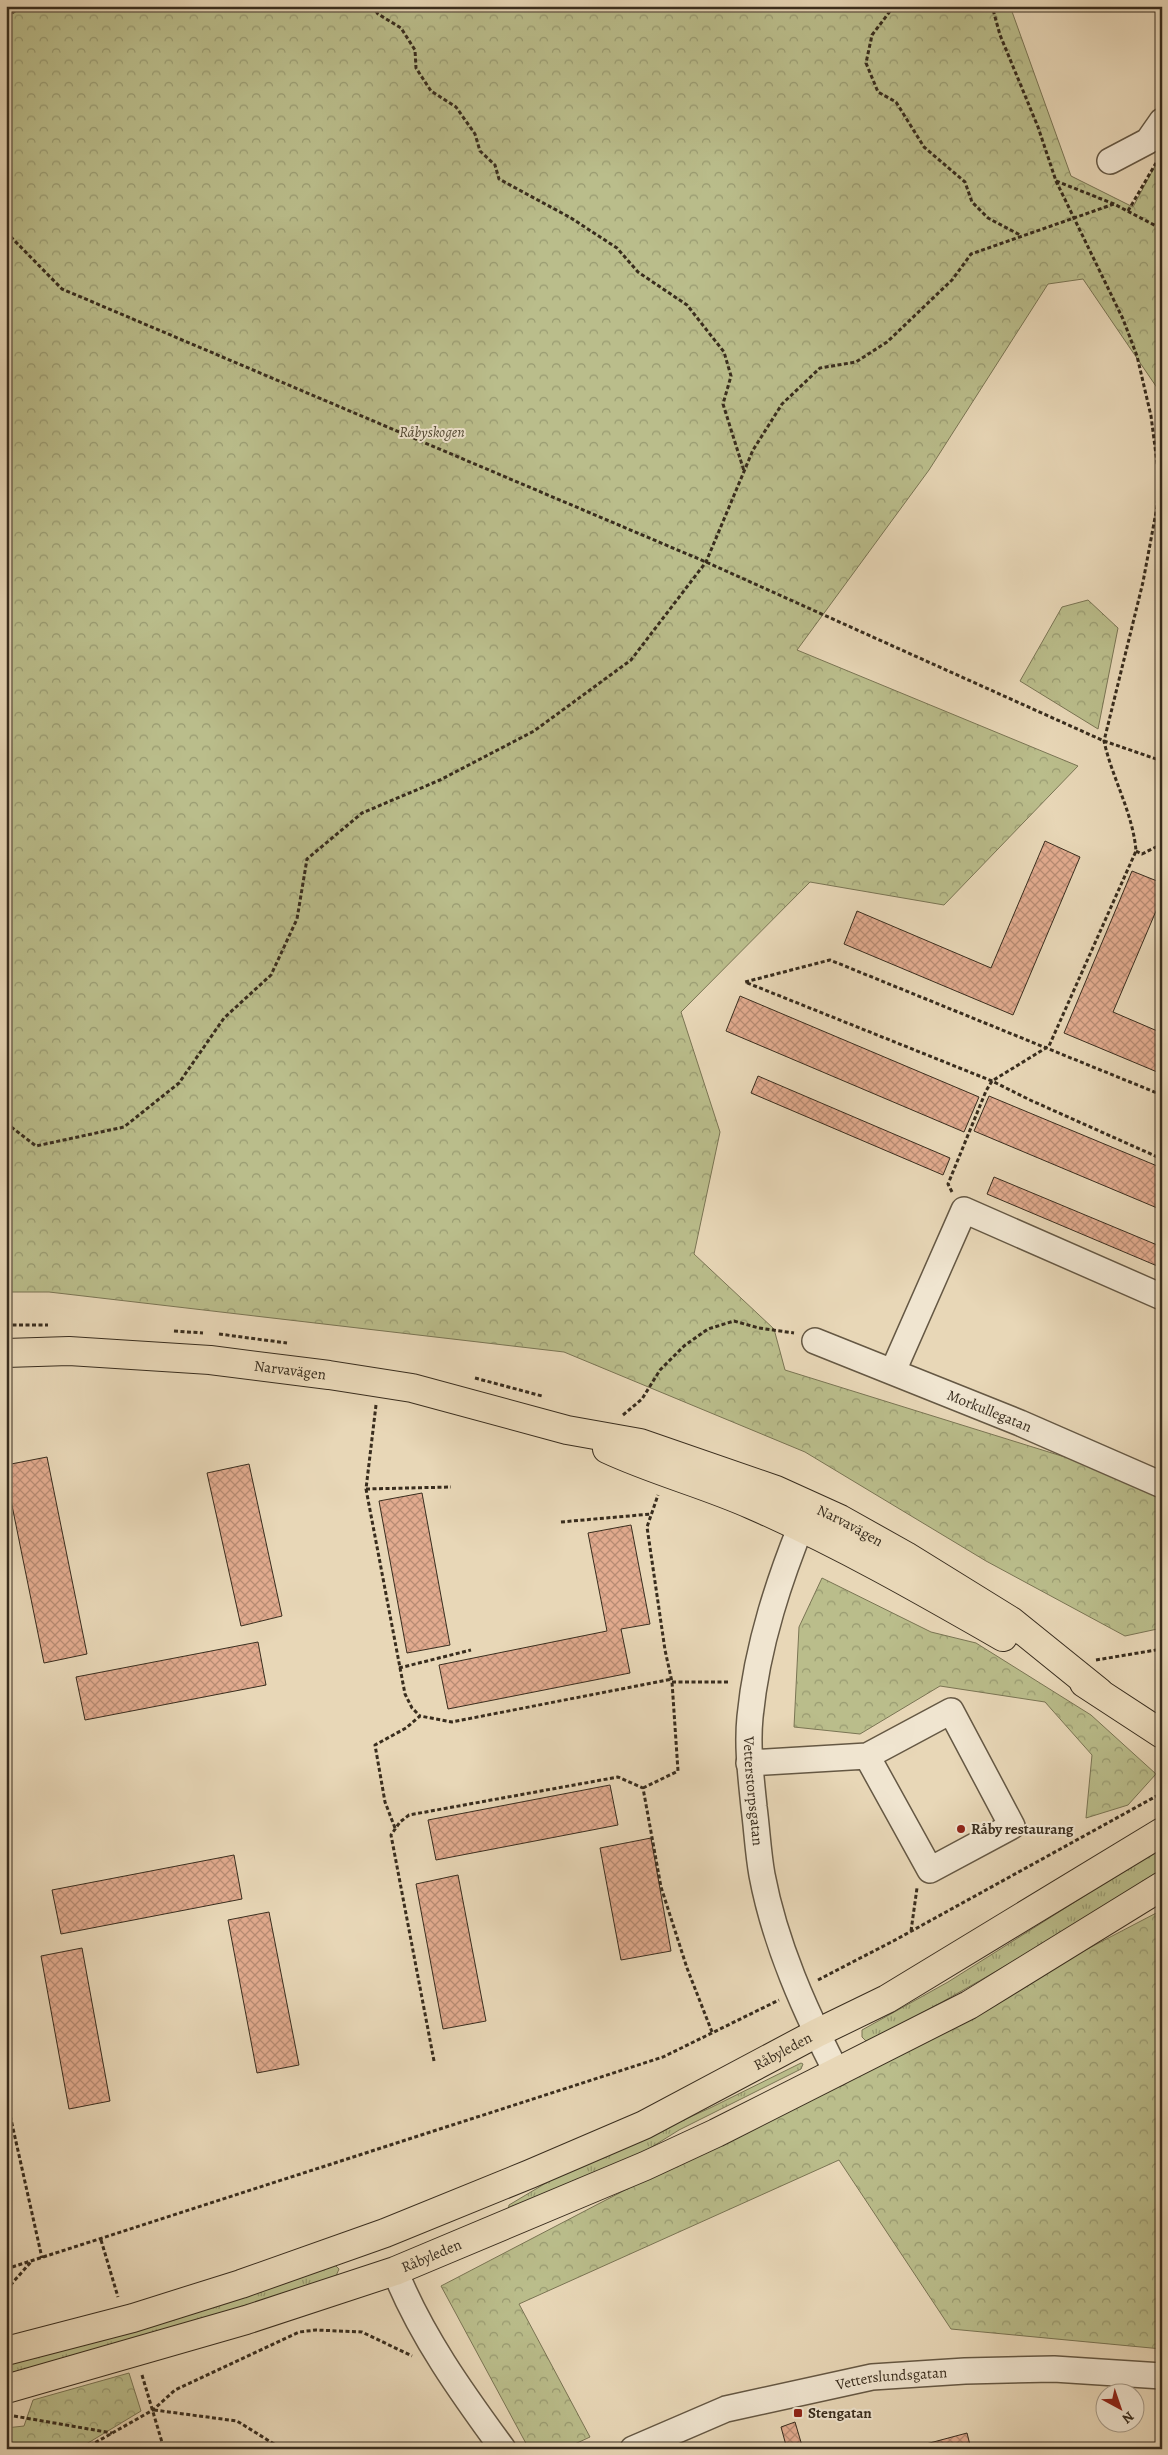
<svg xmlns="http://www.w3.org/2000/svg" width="1168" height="2455" font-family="Alegreya,serif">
  <defs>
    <pattern id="grass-tufts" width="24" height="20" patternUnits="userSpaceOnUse" patternTransform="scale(1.25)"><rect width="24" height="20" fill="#babd8b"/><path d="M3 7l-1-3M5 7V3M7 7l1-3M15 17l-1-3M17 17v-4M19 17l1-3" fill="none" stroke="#989a71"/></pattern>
    <pattern id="forest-crowns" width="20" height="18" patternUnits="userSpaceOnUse" patternTransform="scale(1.25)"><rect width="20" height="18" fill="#babd8b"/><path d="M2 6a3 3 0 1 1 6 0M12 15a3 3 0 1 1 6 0" fill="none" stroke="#989a71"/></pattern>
    <pattern id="building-cross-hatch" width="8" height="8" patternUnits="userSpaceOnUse" patternTransform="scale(1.25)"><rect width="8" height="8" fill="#e2ab8f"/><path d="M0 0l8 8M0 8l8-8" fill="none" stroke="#b88c74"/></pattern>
  </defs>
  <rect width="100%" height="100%" fill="#e8d7b7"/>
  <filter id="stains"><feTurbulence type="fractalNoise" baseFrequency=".004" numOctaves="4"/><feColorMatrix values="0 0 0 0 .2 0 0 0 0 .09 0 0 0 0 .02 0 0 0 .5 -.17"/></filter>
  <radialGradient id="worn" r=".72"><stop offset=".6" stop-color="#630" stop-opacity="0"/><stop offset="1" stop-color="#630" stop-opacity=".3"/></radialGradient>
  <path fill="url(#grass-tufts)" stroke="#7a7554" d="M1162,1847V1870C1065,1931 969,1990 867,2042L862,2037V2030L948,1982Z
    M801,2063L803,2064L801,2069L679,2130L639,2155L508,2211L509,2205L551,2180L710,2108Z
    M335,2265L339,2269L336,2276L231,2312L6,2376V2364C118,2337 226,2302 335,2265Z"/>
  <path fill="url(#forest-crowns)" stroke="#7a7554" d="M6,6H1010L1071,176L1133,207L1162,153V395L1083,279L1048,284L929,470L797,650L1078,766L944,905L810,882L681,1012L720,1132L694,1254L774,1329L785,1370L1084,1463L1162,1498V1628L1125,1636L986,1561L805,1452L564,1352L49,1292H6Z
    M1088,600L1118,628L1098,729L1020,681L1062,607Z
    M822,1578L931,1632L976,1643L1091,1715L1156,1774L1128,1805L1086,1818L1092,1755L1045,1702L940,1686L860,1734L794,1727L799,1627Z
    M1162,1910V2349L951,2329L839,2160L519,2304L590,2437L564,2449H529L441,2286Z
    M129,2373L141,2411L78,2449H6V2428L24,2426L33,2400Z"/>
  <path fill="url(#building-cross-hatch)" stroke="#392d1e" d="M1045,841L1080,857L1013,1015L844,944L857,911L991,968Z
    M1132,871L1162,883V897L1113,1012L1162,1033V1074L1064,1033Z
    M740,996L979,1097L964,1132L726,1031Z
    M758,1076L950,1158L943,1175L751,1093Z
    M989,1096L1162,1168V1210L974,1131Z
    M994,1177L1162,1247V1268L987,1194Z
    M47,1457L87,1654L44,1663L6,1476V1465Z
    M249,1464L282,1616L241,1626L207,1473Z
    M422,1493L450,1645L407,1653L379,1501Z
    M631,1525L650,1624L621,1629L630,1673L448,1709L439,1665L607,1631L588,1533Z
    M258,1642L266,1685L85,1720L76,1677Z
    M610,1785L618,1825L436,1860L428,1820Z
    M651,1838L671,1951L621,1960L600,1848Z
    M234,1855L242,1899L61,1934L52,1890Z
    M458,1875L486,2021L443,2029L416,1884Z
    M269,1912L299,2065L257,2073L228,1920Z
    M82,1948L110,2101L69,2109L41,1956Z
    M795,2422L803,2449H787L781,2427Z
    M967,2433L971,2449H911V2448Z
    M1162,2442V2449H1142V2448Z"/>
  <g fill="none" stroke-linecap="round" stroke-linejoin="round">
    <defs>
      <g id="minor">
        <path d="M1110,161L1148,141L1162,121"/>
        <path id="s1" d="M815,1341L1020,1423L1162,1485"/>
        <path d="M893,1371L964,1210L1162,1297"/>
        <path id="s2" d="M808,1509C780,1576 757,1645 750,1717C747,1747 751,1777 754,1807C757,1830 758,1853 762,1875C775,1944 805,2011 837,2073"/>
        <path d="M749,1763L867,1756L930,1870L1012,1826L951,1711L867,1756"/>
        <path d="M395,2271C421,2336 462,2393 503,2449"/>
        <path id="s3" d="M633,2449L726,2409L872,2377L965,2371L1054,2369L1162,2376"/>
      </g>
      <g id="major">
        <path id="s4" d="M6,1353L69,1351L210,1360L329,1375L412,1388L567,1430L640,1443L776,1490L840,1519L906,1556L1011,1621L1099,1692"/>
        <path d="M607,1449C654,1471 705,1484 752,1505C839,1543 921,1590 1003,1637"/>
        <path d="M1084,1683L1162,1734"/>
        <path id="s5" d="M6,2351L133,2318L241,2284L385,2233L530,2174L644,2125L817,2033L887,1999L1162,1832"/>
        <path id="s6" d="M6,2389L246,2320L395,2271L645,2166L716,2133L969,2005L1162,1886"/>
      </g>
    </defs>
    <use href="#minor" stroke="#655844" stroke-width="28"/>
    <use href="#major" stroke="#392d1e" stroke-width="30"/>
    <path stroke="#392d1e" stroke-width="3" stroke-dasharray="4 2.5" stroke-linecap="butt" d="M372,6L378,14L401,28L415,50L416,68L431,91L456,107L475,134L480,151L495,165L499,179L571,218L617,248L638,272L687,305L724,352L731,376L723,404L744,471
      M894,6L872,35L866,63L878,92L896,102L924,147L965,182L972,202L988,218L1020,235
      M6,16L24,6
      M1056,181L1114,204L1162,229
      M1128,211L1156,163
      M6,232L62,289L706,562L1104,741L1162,761
      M1136,851L1142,854L1162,844
      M1162,1095L830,960L745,982L992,1081L1030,1100L1162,1159
      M6,1123L36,1146L124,1127L179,1083L224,1018L271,975L297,919L307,859L362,813L440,780L534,731L631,660L706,562L753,450L782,404L820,368L856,362L887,342L952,280L971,254L1114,204
      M952,1192L948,1184L986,1091L992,1081L1049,1046L1136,851C1133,813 1112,778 1104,741L1143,582L1157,507L1159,478L1151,416L1137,356L1123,319L1056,181L1038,127L1000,35L992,6
      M6,1325H48
      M174,1331L203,1333
      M219,1334L287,1343
      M475,1378L542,1396
      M376,1405L366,1489L405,1694L412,1708L420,1716
      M623,1415L642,1399L660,1370L684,1346L708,1329L734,1321L759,1328L794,1333
      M366,1489L451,1487
      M561,1522L651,1514
      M1096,1660L1162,1649
      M399,1668L471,1650
      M672,1682H730
      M643,1788L678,1771L672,1682L665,1650L647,1527L658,1495
      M395,1828L385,1802L375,1745L406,1728L420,1716L452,1722L672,1679
      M911,1931L917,1888
      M818,1980L897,1939L1162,1793
      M434,2061L391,1835L400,1822L409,1815L618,1777L643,1788L661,1887L687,1968L712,2032
      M6,2097L42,2258
      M101,2240L118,2297
      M6,2269L663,2057L779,2000
      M6,2290L31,2262
      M142,2375L164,2449
      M154,2410L237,2421L282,2449
      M14,2416L112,2433
      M84,2449L153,2410L175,2390L299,2332L316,2330L362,2332L412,2356"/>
    <use href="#minor" stroke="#f0e5d0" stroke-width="25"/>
    <use href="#major" stroke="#e8d7b7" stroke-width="28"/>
  </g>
  <g fill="#8f2418" stroke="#f0e5d0" stroke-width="2">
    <circle cx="961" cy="1829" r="5"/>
    <rect x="793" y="2408" width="10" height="10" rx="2.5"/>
  </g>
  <g text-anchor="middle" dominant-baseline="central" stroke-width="4" stroke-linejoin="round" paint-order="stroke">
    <g font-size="15" font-style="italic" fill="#534a34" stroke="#f0e5d0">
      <text x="432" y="432">Råbyskogen</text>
    </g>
    <g font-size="15" fill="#392d1e" stroke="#f0e5d0">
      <text stroke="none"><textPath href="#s4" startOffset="285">Narvavägen</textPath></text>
      <text stroke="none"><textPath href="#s1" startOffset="188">Morkullegatan</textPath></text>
      <text stroke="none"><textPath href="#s4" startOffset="869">Narvavägen</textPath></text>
      <text stroke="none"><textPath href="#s2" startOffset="291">Vetterstorpsgatan</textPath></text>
      <text stroke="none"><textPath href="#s5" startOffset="835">Råbyleden</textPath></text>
      <text stroke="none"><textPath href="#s6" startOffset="446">Råbyleden</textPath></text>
      <text stroke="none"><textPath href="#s3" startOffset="270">Vetterslundsgatan</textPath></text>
    </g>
    <g font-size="15" font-weight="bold" fill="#392d1e" stroke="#f0e5d0" text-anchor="start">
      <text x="971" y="1829">Råby restaurang</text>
      <text x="808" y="2413">Stengatan</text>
    </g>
  </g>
  <rect width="1168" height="2455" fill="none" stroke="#e8d7b7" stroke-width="25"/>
  <rect x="8" y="8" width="1153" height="2440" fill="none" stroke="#392d1e" stroke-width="2.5"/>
  <rect x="12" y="12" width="1143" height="2430" fill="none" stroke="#392d1e"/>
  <g transform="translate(1120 2408) rotate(140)"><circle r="24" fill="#f0e5d0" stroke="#a79b89"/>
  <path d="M0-4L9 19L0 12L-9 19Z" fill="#8f2418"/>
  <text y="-8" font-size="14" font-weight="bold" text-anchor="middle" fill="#392d1e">N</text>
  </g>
  <rect width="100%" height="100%" filter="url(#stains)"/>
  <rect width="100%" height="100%" fill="url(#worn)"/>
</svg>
